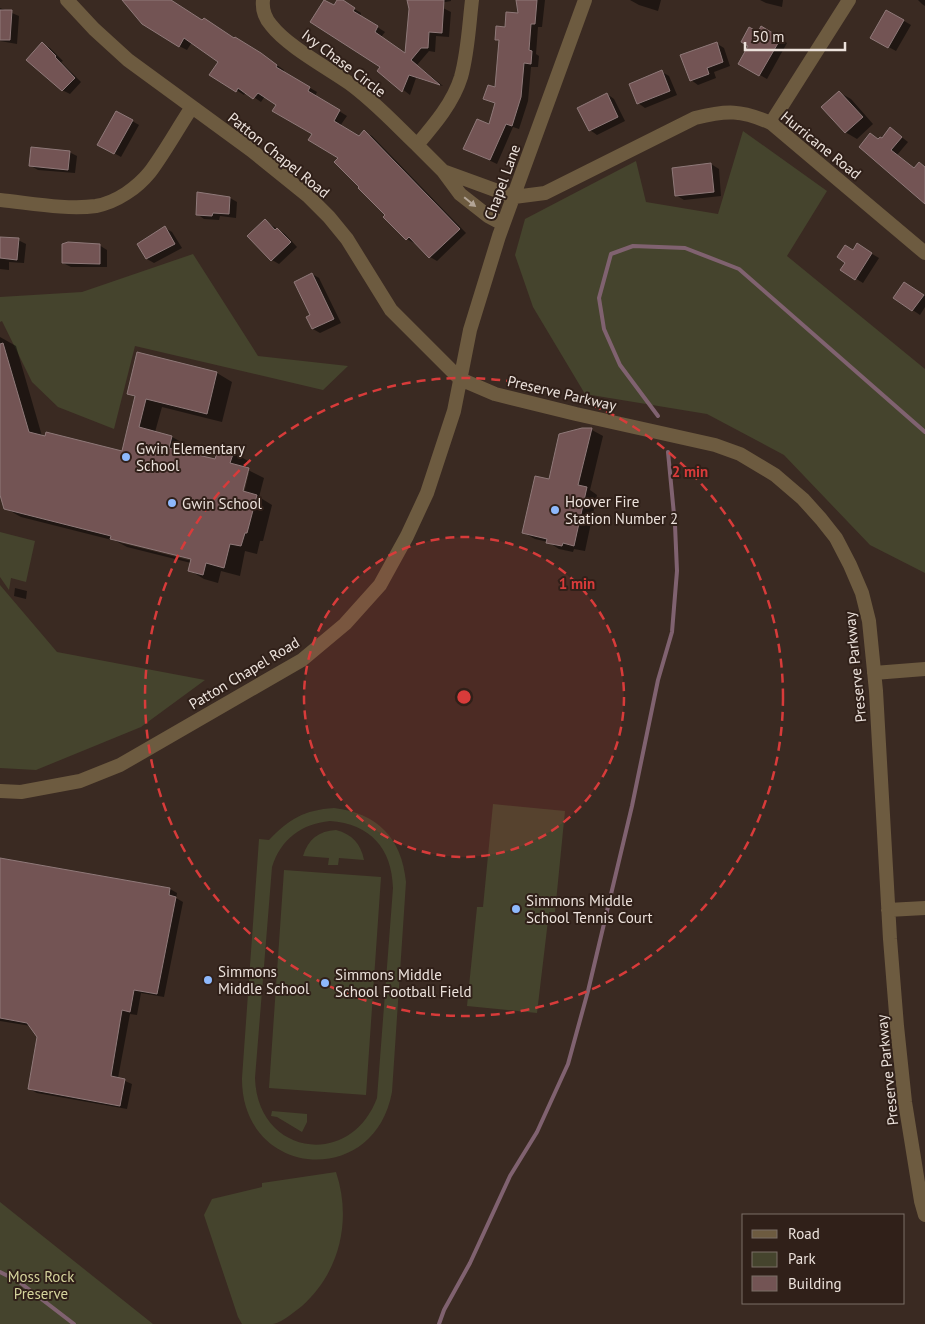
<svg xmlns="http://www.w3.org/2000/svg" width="925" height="1324" font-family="'PT Sans',sans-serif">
  <rect width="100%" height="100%" fill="#3a2a22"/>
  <path fill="#45442d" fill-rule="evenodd" d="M743,131L827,191L787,256L925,369V573L870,545L784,455L707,414L585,394L533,307L515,255L525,219L636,161L646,202L718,214Z
    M193,254L258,356L348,366L323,390L135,346L114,429L58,407L32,382L2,321L0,322V297L82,292Z
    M0,532L35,541L26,582L11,578L9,590L0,577Z
    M0,585L57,652L205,680L141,727L36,770L0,768Z
    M493,804L565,811L555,912H549L537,1013L467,1006L477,907H483Z
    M334,808C377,813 402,838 406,882L392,1092C374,1190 241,1178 242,1078L259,839L269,840C289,819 304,810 334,808ZM330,821C370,824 392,848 393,888L377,1098C350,1170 257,1155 255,1078L272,867C281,839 301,824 330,821Z
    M336,830C352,834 361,844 364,860L339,858L338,865H328L329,858L303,856C308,839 319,831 336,830Z
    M284,870L381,877L366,1095L269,1088Z
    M272,1111L307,1114V1122L302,1132L277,1117L271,1116Z
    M336,1172C352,1220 340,1272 302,1306C294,1312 283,1322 273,1324C263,1324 252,1324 242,1324L238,1317L204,1215L212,1199L262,1187V1183Z
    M0,1202L153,1324H0Z"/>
  <path fill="#0007" fill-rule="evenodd" d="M123,0H169L203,22L268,59L284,70L283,72L317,92L315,96L347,116L340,126L359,138L364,132L372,136L466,233L437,261L430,257L416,242L414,243L407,239L361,187L340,158L314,134L265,96L261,102L246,92L244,95L211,74L219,61L192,42L187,50L179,46Z
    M339,0L361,13L360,16L385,32L381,37L406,55L410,9L408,0H451V1L440,3L443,8L451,12L449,37L436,36L435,52L429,51L417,65L443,86L416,78L410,95L379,71L382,67L312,22L325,1L335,6Z
    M517,0H545L542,27H538L536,54L539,56L538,67H531L528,101L519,129L513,127L497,164L472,152L490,126L496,104L485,98L496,89L500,41L496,39L519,14Z
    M630,0H661L658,11L639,5Z
    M760,0H783L782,7L766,3Z
    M918,0H925V6L922,4Z
    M0,8L19,16L17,44L0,41Z
    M887,11L911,25L896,51L872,38Z
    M761,28L787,43L767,79L740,64Z
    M716,43L724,48L730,66L714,72L716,78L698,85L691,80Z
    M42,44L50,48L63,61L61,62L81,82L70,94L62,90Z
    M662,72L669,76L677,95L645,108L638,103Z
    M840,93L851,99L873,124L857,139L845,132Z
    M607,94L614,99L625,121L597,135L590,130Z
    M117,112L139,125L121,157L98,144Z
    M891,129L908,142L897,155L915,169L919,163L925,167V202L871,134L880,140L882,139Z
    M69,152L77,156L75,173L38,170L31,166Z
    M711,164L719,169L721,196L684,200L676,195L674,169Z
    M230,198L237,202L236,218L220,216L219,220L204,219L197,214Z
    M265,221L285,234L297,247L279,264L272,260Z
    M165,228L172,232L182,248L154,263L147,259Z
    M0,238L18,240L26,244L24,263L9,262V270L0,269Z
    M99,245L107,250V267H71L63,263Z
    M857,245L879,258L863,283L842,270Z
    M312,274L319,278L341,323L320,333L313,329L308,317L312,315Z
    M912,287L925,296V307L920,315L895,298Z
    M0,337L16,346L42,436L123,452L136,398L128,393L217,373L232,382L222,422L162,407L155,432L172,437L187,445L185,453L216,461L233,452L248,461L246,469L264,478L259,497L272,505L263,541H260L257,554L245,551L240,576L221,571L218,583L204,579L189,570L191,563L127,547L116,541L21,517L5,508L0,490ZM247,472H249L243,498L240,497ZM118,540L197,560L196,562L121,543Z
    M592,430L603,436L590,490L597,495L585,551L574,549L573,552L559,549L548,542L535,539L524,533L550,480Z
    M15,588L27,591L26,599L14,596Z
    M0,859L170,889L177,893L176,898L183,902L164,997L141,993L137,1015L130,1014L118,1078L132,1084L127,1109L37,1093L29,1089L38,1037L31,1026L0,1021Z"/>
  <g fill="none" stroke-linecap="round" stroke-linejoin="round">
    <path stroke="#806270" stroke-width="4" d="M658,416L620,365L604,329L599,298L611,254L633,246L685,248L739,269L925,432
      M0,1272L18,1281L74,1324
      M439,1324L444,1310L470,1263L510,1176L537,1132L568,1064L588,991L632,806L658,680L672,632L677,571L675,525L668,452"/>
  </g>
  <path fill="#735454" stroke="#8f7979" d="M122,0H171L202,20L204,18L234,38L235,37L261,53L277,65L276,67L310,87L308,91L340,110L334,121L359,136L364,130L460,229L429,258L409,237L406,240L383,217L385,215L358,188L359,187L334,162L338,158L308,140L312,134L272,111L276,105L258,93L253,99L238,88L236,92L209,75L218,62L184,38L179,47L142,24Z
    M324,0L334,5L337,0H343L355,8L353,11L378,26L375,32L405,53L409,9L407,0H444L442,33L429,32L428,48H421L411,60L440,85L409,75L402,92L377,71L380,67L310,22Z
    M516,0H537L535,24H531L529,50L532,51L531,64L524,63L521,97L512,126L506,124L490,160L463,149L477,119L489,124L495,103L483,99L488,85L495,87L499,40H495L496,26L505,27L506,12L518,13Z
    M0,10H12L10,40H0Z
    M886,10L904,20L888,48L870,38Z
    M761,26L781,38L759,76L738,64L748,46L741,42L749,27L758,32Z
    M42,42L56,56L55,57L75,78L62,91L26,60Z
    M717,42L723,62L707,68L709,74L690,81L680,55Z
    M662,70L670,91L637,104L629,84Z
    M839,91L863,117L845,133L821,107Z
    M607,93L618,117L589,131L577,108Z
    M116,111L133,120L114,154L97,145Z
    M890,127L902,137L891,150L914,168L919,162L925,167V204L859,147L870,133L878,139L880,137L882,138Z
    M31,147L70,151L68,170L29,166Z
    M711,163L714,192L675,196L672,168Z
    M197,192L230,197L229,214L213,213L212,216L196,215Z
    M265,219L275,230L277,228L291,242L271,261L247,236Z
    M165,226L175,244L146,259L137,244Z
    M0,237L19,238L17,260L0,258Z
    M68,242L100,244V264L62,263V244Z
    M857,243L872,253L855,280L840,270L845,263L837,257L845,245L853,250Z
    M312,273L334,319L312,329L306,317L310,315L294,282Z
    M904,282L924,295L912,311L893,298Z
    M3,343L29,432L45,436L46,432L122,451L135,396L127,394L137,352L217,372L207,414L146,399L139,427L172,436L169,448L215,459L219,447L234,451L230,463L249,468L243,491L257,495L247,533H245L241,546L230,544L224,568L206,563L203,575L188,571L191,559L110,539L111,536L4,509L0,495V344Z
    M582,428H592L578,485L587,487L574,546L563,543L562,546L546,543L547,539L522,533L535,476L549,479L559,434Z
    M0,858L170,888L169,895L176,897L157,994L134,990L130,1012L122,1010L111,1076L125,1079L120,1106L28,1089L37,1037L27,1023L0,1018Z"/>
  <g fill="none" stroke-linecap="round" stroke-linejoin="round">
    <path stroke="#6d5b40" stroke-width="14" d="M67,0L94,29L128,60L251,150L308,196L329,217L347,239L391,310L460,379L495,394L576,414L715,445L740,454L775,475L803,499L821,519L836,538L850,565L862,593L869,621L876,691L890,939L897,1026L905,1102L921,1201L925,1215
      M263,0C262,9 265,18 271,25C287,46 326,67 349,83C374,101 395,124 417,145C434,125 453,103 461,77C468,52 469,25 472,0
      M771,123L849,0
      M417,145L443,171L460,194L488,216L503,224
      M443,171L514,197L545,193L695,118C727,110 741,110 771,123L925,253
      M0,200C30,203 67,210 96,206C117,202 137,188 150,172C165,152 178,128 192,107
      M874,673L925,669
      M0,791L21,792L80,781L120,765L302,660L345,624L380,585L407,536L427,493L454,411L470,330L499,236L585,0
      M888,910L925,908"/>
  </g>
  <defs><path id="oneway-solid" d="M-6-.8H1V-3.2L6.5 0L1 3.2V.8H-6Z" transform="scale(1.25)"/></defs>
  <use fill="#b3a596" href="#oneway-solid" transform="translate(470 202) rotate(39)"/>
  <circle cx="464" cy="697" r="160" fill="#d83b3a" fill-opacity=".12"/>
  <g fill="none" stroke="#d83b3a" stroke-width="2.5" stroke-dasharray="9 6">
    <circle cx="464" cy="697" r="160"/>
    <circle cx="464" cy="697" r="319"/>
  </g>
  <g fill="#8eb9fd" stroke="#302019" stroke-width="2">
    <circle cx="126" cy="457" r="5"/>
    <circle cx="172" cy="503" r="5"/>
    <circle cx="555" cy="510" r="5"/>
    <circle cx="516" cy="909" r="5"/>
    <circle cx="208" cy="980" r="5"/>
    <circle cx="325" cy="983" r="5"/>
  </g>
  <g text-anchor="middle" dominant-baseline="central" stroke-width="4" stroke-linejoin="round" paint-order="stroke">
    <g font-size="15" fill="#ece2dc" stroke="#302019">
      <text transform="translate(344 63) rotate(37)">Ivy Chase Circle</text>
      <text transform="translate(821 145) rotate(39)">Hurricane Road</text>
      <text transform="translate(279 155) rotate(39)">Patton Chapel Road</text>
      <text transform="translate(502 182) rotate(-70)">Chapel Lane</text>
      <text transform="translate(562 393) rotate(13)">Preserve Parkway</text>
      <text transform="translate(855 667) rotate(-96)">Preserve Parkway</text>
      <text transform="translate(244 673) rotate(-31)">Patton Chapel Road</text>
      <text transform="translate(887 1070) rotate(-96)">Preserve Parkway</text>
    </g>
    <g font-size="15" fill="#ece2dc" stroke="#302019" text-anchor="start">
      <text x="136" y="448">Gwin Elementary<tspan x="136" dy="17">School</tspan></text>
      <text x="565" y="501">Hoover Fire<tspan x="565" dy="17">Station Number 2</tspan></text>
      <text x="182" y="503">Gwin School</text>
      <text x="526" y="900">Simmons Middle<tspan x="526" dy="17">School Tennis Court</tspan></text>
      <text x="218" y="971">Simmons<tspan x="218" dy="17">Middle School</tspan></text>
      <text x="335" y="974">Simmons Middle<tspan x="335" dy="17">School Football Field</tspan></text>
    </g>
    <g font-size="15" fill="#d5d49c" stroke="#302019">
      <text x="41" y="1276">Moss Rock<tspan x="41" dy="17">Preserve</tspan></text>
    </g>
  </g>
  <circle cx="464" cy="697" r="8" fill="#d83b3a" stroke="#302019" stroke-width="2.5"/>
  <g font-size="15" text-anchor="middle" font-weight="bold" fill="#d83b3a" stroke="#302019" stroke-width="4" stroke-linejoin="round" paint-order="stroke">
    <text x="690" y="477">2 min</text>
    <text x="577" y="589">1 min</text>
  </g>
  <rect x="742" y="1214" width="162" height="90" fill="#302019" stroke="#7b6e67"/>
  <rect x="752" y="1230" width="25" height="8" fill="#6d5b40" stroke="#7b6e67"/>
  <text x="788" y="1239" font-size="15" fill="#ece2dc">Road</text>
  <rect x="752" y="1252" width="25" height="15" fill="#45442d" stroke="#7b6e67"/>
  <text x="788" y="1264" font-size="15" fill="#ece2dc">Park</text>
  <rect x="752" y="1276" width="25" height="15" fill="#735454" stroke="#7b6e67"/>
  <text x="788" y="1289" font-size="15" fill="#ece2dc">Building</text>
  <path d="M745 42v8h100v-8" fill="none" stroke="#ece2dc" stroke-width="2.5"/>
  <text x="752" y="42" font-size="15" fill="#ece2dc" stroke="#302019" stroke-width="4" paint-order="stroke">50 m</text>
</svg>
